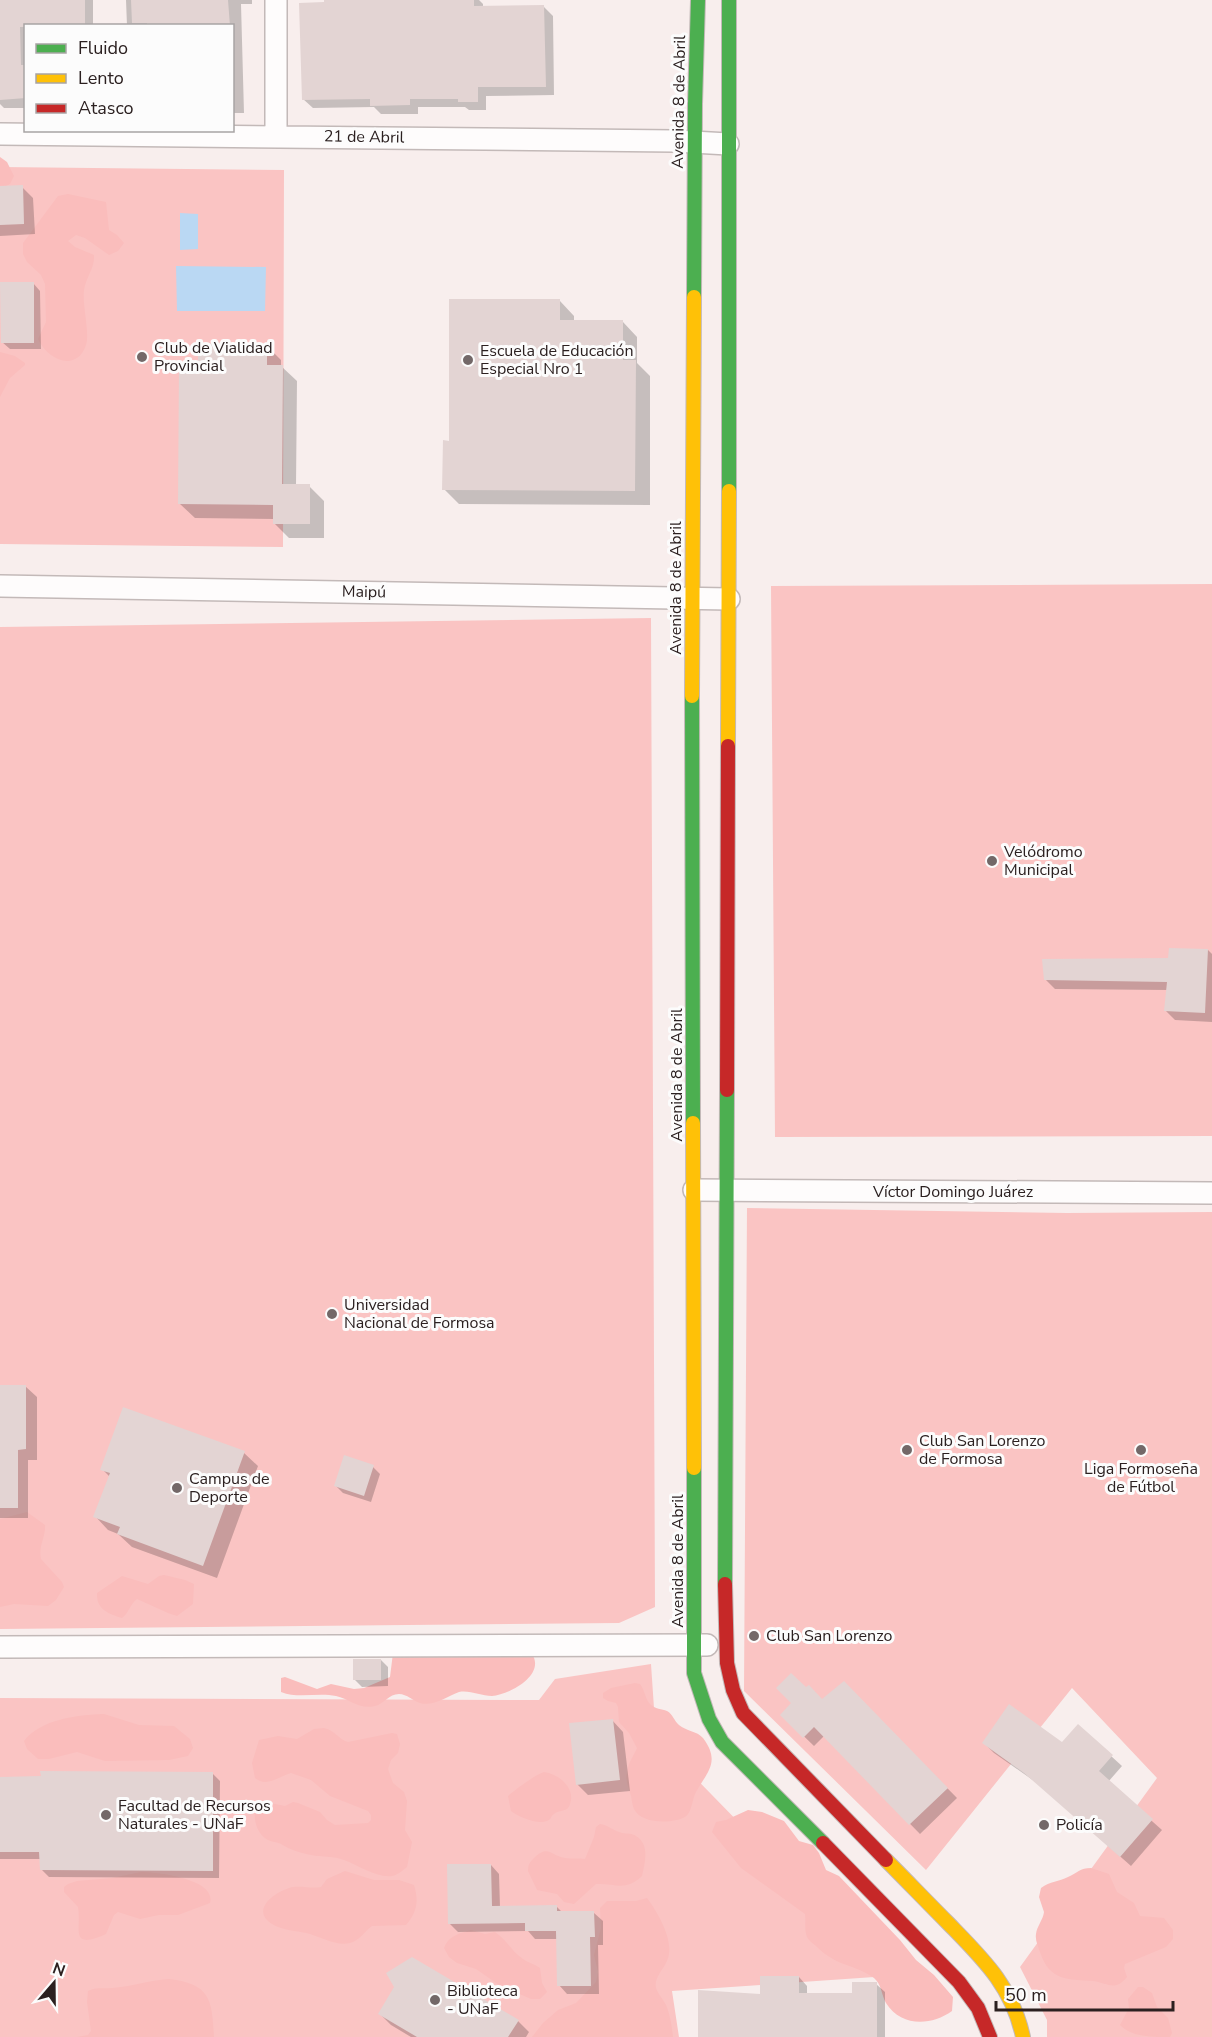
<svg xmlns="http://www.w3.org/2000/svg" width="1212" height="2037" font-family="'Nunito Sans',sans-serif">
  <rect width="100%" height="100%" fill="#f8eeed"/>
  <path fill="#fac4c3" d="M0,167L284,170L283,547L0,544Z
    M1212,584V1136L775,1137L771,586Z
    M651,618L655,1607L619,1623L0,1629V627Z
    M747,1208L1067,1213L1212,1212V2037H1047V2020L1020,1967L1157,1778L1072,1688L926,1870L744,1691Z
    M651,1664L655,1723L669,1751L889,1976L672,1991L679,2037H0V1698L539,1700L555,1679Z"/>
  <path fill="#fabdbc" d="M0,157L7,162L14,176L10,184L0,189Z
    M68,194L106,202L109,230L117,235L124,243L118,251L109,255L85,238L76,235L68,241L75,247L94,255C95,268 86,277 84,290C82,305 90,333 86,345C77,372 48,361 38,339L46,322L45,284L41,275L27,262L23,254V243L58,196Z
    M0,352L15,356L25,363V365L10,378L0,397Z
    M27,1512L45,1525C46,1537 38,1546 41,1559L62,1582L64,1587L56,1600L48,1606L14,1604L0,1607V1519Z
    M164,1575L185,1580L194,1584L193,1604L177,1616L168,1613L137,1599C130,1604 129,1613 122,1618C108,1614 96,1609 97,1593L122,1576L148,1584L159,1576Z
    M393,1653L532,1654C546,1675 509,1695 492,1696C481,1696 470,1690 459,1692C448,1696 433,1707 420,1703C413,1701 407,1694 399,1694C389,1694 384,1704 375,1706C359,1710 350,1699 336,1696C318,1692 299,1699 281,1692V1678L285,1677L317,1689L331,1684L354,1689L364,1688L390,1677Z
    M635,1683L640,1684C645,1690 645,1699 650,1704C655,1709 662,1709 667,1711C673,1714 674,1721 679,1725C686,1731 697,1731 703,1738C721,1762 707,1772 696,1792C692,1799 692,1813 685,1817C672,1824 641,1824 634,1809C632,1805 632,1800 631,1796C629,1788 625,1781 627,1773C628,1763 633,1757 637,1748L629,1733L619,1722L618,1707L616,1703L608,1701L603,1698V1693L611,1688Z
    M104,1714L139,1725L174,1726L190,1739L193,1748L188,1756L169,1760L105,1761L77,1752L49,1759H38L27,1749L24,1741C41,1719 77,1715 104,1714Z
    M324,1728C336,1731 338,1739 348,1742L392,1733L397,1734L400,1744L398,1753L391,1760L388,1769L393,1783L404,1792L407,1801L405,1830L412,1842L407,1867C403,1870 398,1875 392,1876C376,1878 358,1865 344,1860C334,1856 322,1857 311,1855C301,1853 290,1850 281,1844C277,1842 272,1842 268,1840C255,1833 252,1815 257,1803L261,1801L285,1806L293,1802L298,1803L320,1812L327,1820L335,1825L368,1823L371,1820V1815L368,1811L330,1796L311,1780L291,1773C279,1776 267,1788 255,1778L252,1763L259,1740L278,1736L297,1739L314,1729Z
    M544,1772C558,1774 573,1786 571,1800C570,1804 570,1806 567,1809C563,1811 557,1811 554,1814C549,1818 553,1818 547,1821C537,1825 519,1817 511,1811L508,1796C516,1789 535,1775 544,1772Z
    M748,1810L762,1812L784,1821L799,1841L813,1845L819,1853L826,1870L839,1876L900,1940L916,1960L934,1975L953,1997L952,2011C931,2026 901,2027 886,2003C881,1994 882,1985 874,1978C855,1964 837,1967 817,1947C814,1944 809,1941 807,1937C804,1930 806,1921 805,1914L741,1868L712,1832L716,1822L726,1820Z
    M600,1824C608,1825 614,1831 622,1833C627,1834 632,1833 636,1836C650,1845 645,1862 642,1876C625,1892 616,1883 596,1884L574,1904L564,1902L557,1894L537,1890L528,1871C528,1864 530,1862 534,1858C549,1844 550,1856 565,1858C572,1859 578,1858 585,1859L594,1837L596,1827Z
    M1091,1868L1109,1874L1117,1892L1134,1903L1140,1916L1164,1918L1173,1930V1939L1166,1947L1125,1964L1124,1968L1127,1977C1115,1992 1108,1983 1093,1981C1068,1979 1050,1982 1040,1952C1038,1946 1035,1940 1036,1934C1037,1926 1043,1920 1044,1912L1039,1897L1041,1888C1050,1881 1059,1882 1068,1877C1077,1873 1080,1868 1091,1868Z
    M345,1871L374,1880H399L414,1885C419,1901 417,1912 406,1925L372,1926C364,1932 360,1940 350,1943C336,1946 323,1938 310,1934C300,1931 288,1931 278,1927C249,1915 268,1895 289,1888C300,1885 310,1889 321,1887L327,1879Z
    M141,1872C157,1872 217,1879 210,1903L178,1915H159L140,1919L118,1912L114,1915L106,1934C68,1951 82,1928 78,1907L64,1892V1887L68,1884L77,1881L112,1878Z
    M647,1898C658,1913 677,1944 666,1963C662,1971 654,1978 656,1988C658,1994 663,1999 666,2005C670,2014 672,2027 673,2037H532L543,2023L558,2010L576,2003L596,1982L598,1972L594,1955L601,1928L600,1908L607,1901H636Z
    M471,1930L485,1934L495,1932C507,1940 511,1951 523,1959C528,1963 535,1964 540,1968L542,1983L547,1992L540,1999H531L499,1985L476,1969L457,1963L449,1957L444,1948C448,1936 460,1933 471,1930Z
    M169,1979C211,1984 212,2000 214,2037H77L88,2035L91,2031L87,2002L88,1991C95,1987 103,1989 112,1988C131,1987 149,1980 169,1979Z
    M1138,1987H1143L1152,1993L1157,2007L1168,2018L1172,2033L1170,2037C1153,2037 1131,2037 1120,2025L1129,2008L1128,1999Z"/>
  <path fill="#bad8f3" d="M180,213L198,214V249L180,250Z
    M176,266L266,267L265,311H177Z"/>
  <path fill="#0003" d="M0,0H93V26H26V108H4L0,104Z
    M126,0H252V4H241L244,113H232V26H127Z
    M325,0H479L483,4V8L544,7L553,16L554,95L486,96V110H469L465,107H418V114H381L374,107L313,108L303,99Z
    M22,187L33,198L35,234L0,236V188Z
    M33,283L40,291L41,349H10L2,342Z
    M560,301L574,316V321L623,322L637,337V363L650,376V505L459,504L444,489L450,442Z
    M266,345L281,360V366L297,381L296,486H309L324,501V538H289L274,523V519L195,518L180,504L199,366Z
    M1208,950L1212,954V1022L1175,1020L1166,1011L1167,990L1055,989L1045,979L1170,960Z
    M0,1386H25L37,1397V1460H28V1518H0Z
    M244,1453L258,1466L217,1578L132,1547L118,1534L108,1530L95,1516L110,1477L102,1469Z
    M373,1467L380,1474L371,1502L343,1493L336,1486Z
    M381,1660L388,1667V1686L362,1687L354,1679Z
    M844,1683L957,1798L920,1834L824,1736L814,1746L782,1715L822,1701Z
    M612,1720L623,1732L630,1791L588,1795L577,1784Z
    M1078,1726L1122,1766L1108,1782L1162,1830L1131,1866L1037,1783L994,1753L984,1743L1063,1744Z
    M212,1773L220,1781L219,1878L49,1877L42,1870L41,1859H0V1779Z
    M491,1865L499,1874L500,1907H557L563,1913H594L603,1921V1945H598L599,1994H567L559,1985L558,1939H535L528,1931L458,1932L449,1923Z
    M799,1977L807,1986V1995L854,1994L876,1984L885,1992V2037H700L762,1995Z
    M380,2014L518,2021L529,2032L526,2037H411L391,2025Z"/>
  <path fill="#e3d4d3" d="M0,0H85V26L20,27L21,65H26V98L0,100Z
    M131,0H228L230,26H147V23H132Z
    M324,0H474V6L544,5L546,87H478V102H458V99H410V105L370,106V99L302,100L299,3L324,2Z
    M23,185L24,224L0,225V186Z
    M0,282H34V343H1Z
    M449,299H560V320H623V360H636L635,491L442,490L443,440L449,441Z
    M198,343L267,344V365H283L282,484H310V524H273V505L178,504L179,364H198Z
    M1169,948L1208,949L1205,1013L1164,1011L1167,982L1044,980L1042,959L1168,958Z
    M0,1385H26V1449L18,1450V1508H0Z
    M123,1407L245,1451L203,1566L117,1534L120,1527L93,1517L110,1473L100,1470Z
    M344,1455L374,1465L364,1496L334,1486Z
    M353,1659H381V1680H353Z
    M791,1673L806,1687L809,1685L822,1699L844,1681L948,1788L909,1825L814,1727L803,1738L780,1715L791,1703L776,1688Z
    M1009,1704L1062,1742L1078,1724L1113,1755L1099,1771L1153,1819L1120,1857L1024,1773L982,1743Z
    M613,1719L620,1780L576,1785L569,1723Z
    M40,1771L213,1772V1871L40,1870L39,1852H0V1777L41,1776Z
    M447,1864H491L492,1906L557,1905V1911H594L595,1937H590L591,1986H557L556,1931H525V1923L448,1924Z
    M412,1957L519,2020L508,2037H417L378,2014L394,1987L386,1973Z
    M760,1976H799V1993H852V1982H877V2037H698V1990L760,1994Z"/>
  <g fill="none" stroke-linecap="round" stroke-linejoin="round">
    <defs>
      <path id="street" d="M276,0V136
        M0,134L675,141L728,144
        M0,586L729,599
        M694,1190L1212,1193
        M0,1647L707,1645"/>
      <path id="fast" d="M729,0V491
        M694,297L695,104L698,0
        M692,696L693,1123
        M694,1468V1673L709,1719L722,1742L823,1843
        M725,1584L727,1090"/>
      <path id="slow" d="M692,696L694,297
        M728,746L729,491
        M693,1123L694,1468
        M886,1860C907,1881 927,1902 948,1923C983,1959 1012,1986 1023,2037"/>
      <path id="jam" d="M727,1090L728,746
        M725,1584L727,1663L733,1690L743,1713L886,1860
        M823,1843L959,1982L978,2008L990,2037"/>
    </defs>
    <use href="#street" stroke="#c3b9b8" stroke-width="24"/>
    <use href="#fast" stroke="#c3b9b8" stroke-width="16"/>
    <use href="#slow" stroke="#c3b9b8" stroke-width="16"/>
    <use href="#jam" stroke="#c3b9b8" stroke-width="16"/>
    <use href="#street" stroke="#fefcfc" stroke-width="21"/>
    <use href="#fast" stroke="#4caf50" stroke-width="14"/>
    <use href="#slow" stroke="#ffc107" stroke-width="14"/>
    <use href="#jam" stroke="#c62828" stroke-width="14"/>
  </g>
  <g fill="#736868" stroke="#fcfcfc" stroke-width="2">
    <circle cx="142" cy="357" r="6"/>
    <circle cx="468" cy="360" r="6"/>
    <circle cx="992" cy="861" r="6"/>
    <circle cx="332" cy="1314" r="6"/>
    <circle cx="907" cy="1450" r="6"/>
    <circle cx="1141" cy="1450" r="6"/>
    <circle cx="177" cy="1488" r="6"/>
    <circle cx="754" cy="1636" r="6"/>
    <circle cx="106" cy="1815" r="6"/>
    <circle cx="1044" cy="1825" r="6"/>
    <circle cx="435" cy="2000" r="6"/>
  </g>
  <g text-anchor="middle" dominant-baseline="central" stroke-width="6" stroke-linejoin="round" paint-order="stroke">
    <g font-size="16" fill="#2b2020" stroke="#fcfcfc">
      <text transform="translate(679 102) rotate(-89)">Avenida 8 de Abril</text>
      <text transform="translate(364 137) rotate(1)">21 de Abril</text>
      <text transform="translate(676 588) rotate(-90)">Avenida 8 de Abril</text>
      <text transform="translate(364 592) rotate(1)">Maipú</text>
      <text transform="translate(677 1075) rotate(-90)">Avenida 8 de Abril</text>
      <text x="953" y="1192">Víctor Domingo Juárez</text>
      <text transform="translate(678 1561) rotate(-90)">Avenida 8 de Abril</text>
    </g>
    <g font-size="16" fill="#2b2020" stroke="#fcfcfc" text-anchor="start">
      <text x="154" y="348">Club de Vialidad<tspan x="154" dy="18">Provincial</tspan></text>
      <text x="480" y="351">Escuela de Educación<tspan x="480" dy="18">Especial Nro 1</tspan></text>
      <text x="1004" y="852">Velódromo<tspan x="1004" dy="18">Municipal</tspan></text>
      <text x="344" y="1305">Universidad<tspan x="344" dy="18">Nacional de Formosa</tspan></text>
      <text x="919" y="1441">Club San Lorenzo<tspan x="919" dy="18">de Formosa</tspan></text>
      <text x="1141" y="1469" text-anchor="middle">Liga Formoseña<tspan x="1141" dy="18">de Fútbol</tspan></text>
      <text x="189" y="1479">Campus de<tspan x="189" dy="18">Deporte</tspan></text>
      <text x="766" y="1636">Club San Lorenzo</text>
      <text x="118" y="1806">Facultad de Recursos<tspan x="118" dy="18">Naturales - UNaF</tspan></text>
      <text x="1056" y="1825">Policía</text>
      <text x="447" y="1991">Biblioteca<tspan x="447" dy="18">- UNaF</tspan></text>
    </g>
  </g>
  <rect x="24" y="24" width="210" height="108" fill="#fcfcfc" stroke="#a8a4a4" stroke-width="1.5"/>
  <rect x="36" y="44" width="30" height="9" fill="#4caf50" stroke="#a8a4a4" stroke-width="1.5"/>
  <text x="78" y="54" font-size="18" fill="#2b2020">Fluido</text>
  <rect x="36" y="74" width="30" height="9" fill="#ffc107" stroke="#a8a4a4" stroke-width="1.5"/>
  <text x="78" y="84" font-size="18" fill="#2b2020">Lento</text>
  <rect x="36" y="104" width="30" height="9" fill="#c62828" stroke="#a8a4a4" stroke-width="1.5"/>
  <text x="78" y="114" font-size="18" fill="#2b2020">Atasco</text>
  <g transform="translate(54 1983) rotate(20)" stroke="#fcfcfc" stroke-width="4.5" paint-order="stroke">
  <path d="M0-4.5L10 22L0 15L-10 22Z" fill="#2b2020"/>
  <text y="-9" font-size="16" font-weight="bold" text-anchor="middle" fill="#2b2020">N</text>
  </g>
  <path d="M996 2001v9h177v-9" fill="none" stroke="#2b2020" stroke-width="3"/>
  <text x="1005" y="2001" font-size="18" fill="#2b2020" stroke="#fcfcfc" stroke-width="4.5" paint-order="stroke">50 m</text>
</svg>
